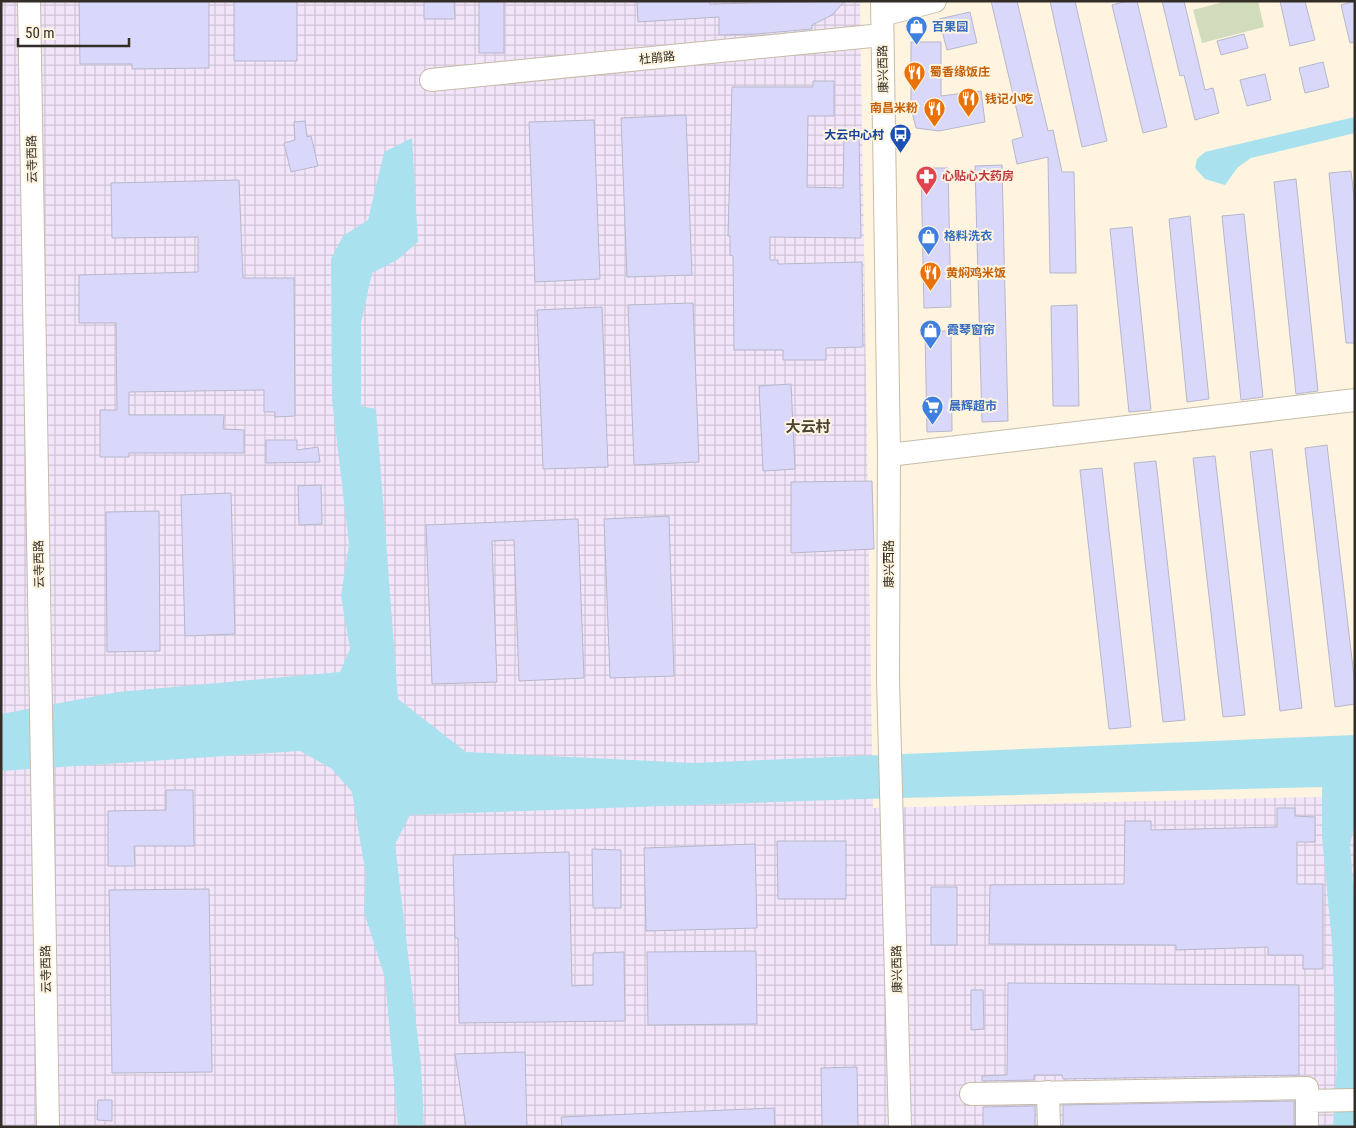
<svg xmlns="http://www.w3.org/2000/svg" width="1356" height="1128" font-family="'Roboto Condensed','Noto Sans SC',sans-serif">
  <defs>
    <pattern id="industrial-grid" width="8" height="8" patternUnits="userSpaceOnUse" patternTransform="scale(1.25)"><rect width="8" height="8" fill="#f2e5f9"/><path d="M0 4h8M4 0v8" fill="none" stroke="#d0c5d5"/></pattern>
  </defs>
  <rect width="100%" height="100%" fill="#fef4df"/>
  <path fill="url(#industrial-grid)" d="M1,1H860L873,808L1355,796V1127H1Z"/>
  <path fill="#d1dcbc" d="M1227,1H1258L1264,27L1202,43L1193,10Z"/>
  <path fill="#a9e1ee" d="M1355,117V133L1251,158L1238,167L1225,185L1205,179L1195,168L1197,159L1205,152Z
    M412,138L418,242L397,260L372,273L361,323V406L376,409L398,699L466,752L694,763L1355,735V823L1350,845L1355,908V1127H1333L1337,1065L1332,943L1322,836V787L863,799L410,815L395,844L421,1065L424,1127H398L385,978L364,912L366,876L352,792L332,769L300,751L1,771V714L118,692L340,672L350,649L341,596L349,544L332,400L331,259L343,236L368,220L384,152Z"/>
  <path fill="#d9d8fb" stroke="#b7b7cb" d="M79,1H209V68L132,69V64H80Z
    M234,1H297V61H234Z
    M424,1H454L455,19H424Z
    M479,1H504V53H479Z
    M637,1H709L710,4L845,1L832,15L812,25V29L756,34L719,35V17L638,22Z
    M991,1H1017L1048,131L1053,130L1062,172H1074L1076,273H1050L1048,157L1017,164L1012,140L1023,137Z
    M1050,1H1075L1107,141L1082,147Z
    M1127,1H1137L1167,127L1143,133L1112,5Z
    M1162,1H1184L1205,90L1213,88L1219,113L1195,120L1184,75L1180,76Z
    M1280,1H1305L1315,40L1290,46Z
    M1355,1V42L1350,43L1341,5Z
    M970,12L977,43L947,50L939,19Z
    M1244,34L1248,48L1221,55L1217,41Z
    M911,42H941V96L981,91L985,122L939,131L916,128L911,108Z
    M1323,62L1329,87L1305,93L1299,68Z
    M1265,74L1271,100L1247,106L1240,80Z
    M813,81H834V116H808L807,187L843,188L844,138H859L861,238L770,237V260H778V264L862,262L863,347L826,348V360H783V350H734L733,256L730,255V236H728L732,87H813Z
    M686,115L692,275L627,277L621,118Z
    M594,120L600,279L535,282L529,122Z
    M305,121L307,137L311,136L318,166L291,172L284,143L295,140L294,122Z
    M1002,165L1008,421L982,422L975,166Z
    M921,168H948L951,307L924,308Z
    M1351,171L1355,205V343H1346L1329,173Z
    M1296,179L1318,391L1296,394L1274,182Z
    M239,180L243,278H294L295,416L275,417V412H264V390L129,392V415H224L223,429L244,430V453H129V457H100V410H117L116,323H79V275L198,272V237L112,238L111,183Z
    M1244,214L1263,397L1241,400L1222,216Z
    M1190,216L1209,399L1187,402L1169,219Z
    M1132,227L1151,410L1129,412L1110,229Z
    M693,303L699,462L634,465L628,305Z
    M1077,305L1079,406H1053L1051,306Z
    M602,307L608,467L543,469L537,310Z
    M925,331H951L952,431L927,432Z
    M791,384L795,469L763,471L759,386Z
    M266,440H297V450L318,447L320,462L266,463Z
    M1327,445L1355,685V704L1335,707L1305,448Z
    M1272,449L1302,708L1280,711L1250,452Z
    M1215,456L1245,715L1223,717L1193,458Z
    M1156,461L1185,720L1163,722L1134,463Z
    M1102,468L1131,727L1109,729L1080,470Z
    M872,481L874,549L791,553V482Z
    M321,485L322,524L299,525L298,486Z
    M231,493L235,634L185,636L181,495Z
    M159,511L160,651L107,652L106,512Z
    M669,516L674,676L610,678L604,519Z
    M578,519L584,678L519,681L514,540L492,541L497,682L432,684L426,525Z
    M166,790H193L194,846H134L135,866H108V811L166,810Z
    M1277,808H1295V816L1315,817V842H1297V884H1323V969H1303V955H1268V947L1176,950V945L989,944L990,885L1124,884L1125,821H1151V830L1277,827Z
    M777,841H846V899H778Z
    M755,844L757,928L646,931L644,848Z
    M592,849L621,850V908H593Z
    M569,852L572,986L593,985V953L624,952L625,1021L459,1023L458,938H455L453,855Z
    M931,887H957V945H931Z
    M209,889L212,1072L112,1073L109,890Z
    M756,951L757,1024L648,1025L647,952Z
    M1008,983L1299,985V1075L1063,1079L1062,1075H1034V1080L982,1081V1076L1007,1075Z
    M971,990H983L984,1029L971,1030Z
    M525,1052L527,1127H466L455,1054Z
    M857,1067L858,1127H822L821,1068Z
    M98,1100H112V1121L97,1120Z
    M1294,1101V1127H1063V1105Z
    M1035,1106V1127H983V1107Z
    M774,1108L775,1127H562L561,1117Z"/>
  <g fill="none" stroke-linecap="round" stroke-linejoin="round">
    <defs>
      <path id="minor" d="M29,1L48,1127
        M882,1L889,455L888,679L900,1127
        M882,15L935,1
        M431,80L882,35
        M889,455L1355,400
        M1048,1092L1049,1127
        M971,1094L1307,1088V1101
        M1307,1127V1101L1355,1100"/>
    </defs>
    <use href="#minor" stroke="#c6bca8" stroke-width="24"/>
    <use href="#minor" stroke="#fff" stroke-width="22"/>
  </g>
  <defs>
    <symbol id="shop-pin" viewBox="-11 -11 22 30"><path d="M0 17L-7.5 6A9.5 9.5 0 1 1 7.5 6Z" fill="#3f7fe0" stroke="#fef4df"/><path d="M-5-2.5h2.3a2.7 3.5 0 0 1 5.4 0H5L5.5 6h-11ZM-1.5-2.5h3a1.5 2.3 0 0 0-3 0Z" fill="#fff"/></symbol>
    <symbol id="restaurant-pin" viewBox="-11 -11 22 30"><path d="M0 17L-7.5 6A9.5 9.5 0 1 1 7.5 6Z" fill="#e8710a" stroke="#fef4df"/><path d="M-5-6h1v4h1v-4h1v4h1v-4h1v5L-1.5 .5V6h-2V.5L-5-1ZM5-6V6H3V1.5H1.5Q1.5-4 5-6Z" fill="#fff"/></symbol>
    <symbol id="bus-pin" viewBox="-11 -11 22 30"><path d="M0 17L-7.5 6A9.5 9.5 0 1 1 7.5 6Z" fill="#1a4fb4" stroke="#fef4df"/><path d="M-5-6H5V4H4V6H2V4H-2V6H-4V4H-5ZM-3.5-4V0h7V-4ZM-3.5 1.2v1.5H-2V1.2ZM2 1.2v1.5H3.5V1.2Z" fill="#fff"/></symbol>
    <symbol id="pharmacy-pin" viewBox="-11 -11 22 30"><path d="M0 17L-7.5 6A9.5 9.5 0 1 1 7.5 6Z" fill="#e0444e" stroke="#fef4df"/><path d="M-2-6h4v4h4v4h-4v4h-4v-4h-4v-4h4Z" fill="#fff"/></symbol>
    <symbol id="supermarket-pin" viewBox="-11 -11 22 30"><path d="M0 17L-7.5 6A9.5 9.5 0 1 1 7.5 6Z" fill="#3f7fe0" stroke="#fef4df"/><path d="M-6-5.5h2.5l.6 2H6L4.5 2H-2.5L-4.4-4H-6ZM-1.5 3.2a1.3 1.3 0 1 0 .1 0ZM3 3.2a1.3 1.3 0 1 0 .1 0Z" fill="#fff"/></symbol>
  </defs>
  <g fill-rule="evenodd">
    <use href="#shop-pin" x="904" y="14" width="25" height="34"/>
    <use href="#restaurant-pin" x="902" y="60" width="25" height="34"/>
    <use href="#restaurant-pin" x="956" y="86" width="25" height="34"/>
    <use href="#restaurant-pin" x="922" y="96" width="25" height="34"/>
    <use href="#bus-pin" x="888" y="122" width="25" height="34"/>
    <use href="#pharmacy-pin" x="914" y="164" width="25" height="34"/>
    <use href="#shop-pin" x="916" y="224" width="25" height="34"/>
    <use href="#restaurant-pin" x="918" y="260" width="25" height="34"/>
    <use href="#shop-pin" x="918" y="318" width="25" height="34"/>
    <use href="#supermarket-pin" x="920" y="394" width="25" height="34"/>
  </g>
  <g text-anchor="middle" dominant-baseline="central" stroke-width="4" stroke-linejoin="round" paint-order="stroke">
    <g font-size="12" font-weight="bold" fill="#366cbe" stroke="#fef4df" text-anchor="start">
      <text x="932" y="27">百果园</text>
      <text x="944" y="236">格料洗衣</text>
      <text x="947" y="330">霞琴窗帘</text>
      <text x="949" y="406">晨辉超市</text>
    </g>
    <g font-size="12" fill="#322e27" stroke="#fef4df">
      <text transform="translate(657 58) rotate(-6)">杜鹃路</text>
      <text transform="translate(883 69) rotate(-91)">康兴西路</text>
      <text transform="translate(32 159) rotate(-91)">云寺西路</text>
      <text transform="translate(39 564) rotate(-91)">云寺西路</text>
      <text transform="translate(889 564) rotate(-90)">康兴西路</text>
      <text transform="translate(46 969) rotate(-91)">云寺西路</text>
      <text transform="translate(897 969) rotate(-91)">康兴西路</text>
    </g>
    <g font-size="12" font-weight="bold" fill="#c56008" stroke="#fef4df" text-anchor="start">
      <text x="930" y="72">蜀香缘饭庄</text>
      <text x="985" y="99">钱记小吃</text>
      <text x="918" y="108" text-anchor="end">南昌米粉</text>
      <text x="946" y="273">黄焖鸡米饭</text>
    </g>
    <g font-size="12" font-weight="bold" fill="#164399" stroke="#fef4df" text-anchor="end">
      <text x="884" y="135">大云中心村</text>
    </g>
    <g font-size="12" font-weight="bold" fill="#be3a42" stroke="#fef4df" text-anchor="start">
      <text x="942" y="176">心贴心大药房</text>
    </g>
    <g font-size="15" font-weight="bold" fill="#4b4332" stroke="#fef4df">
      <text x="808" y="427">大云村</text>
    </g>
  </g>
  <rect width="1356" height="1128" fill="none" stroke="#322e27" stroke-width="5"/>
  <path d="M18 38v8h111v-8" fill="none" stroke="#322e27" stroke-width="2.5"/>
  <text x="25" y="38" font-size="15" fill="#322e27" stroke="#fef4df" stroke-width="4" paint-order="stroke">50 m</text>
</svg>
